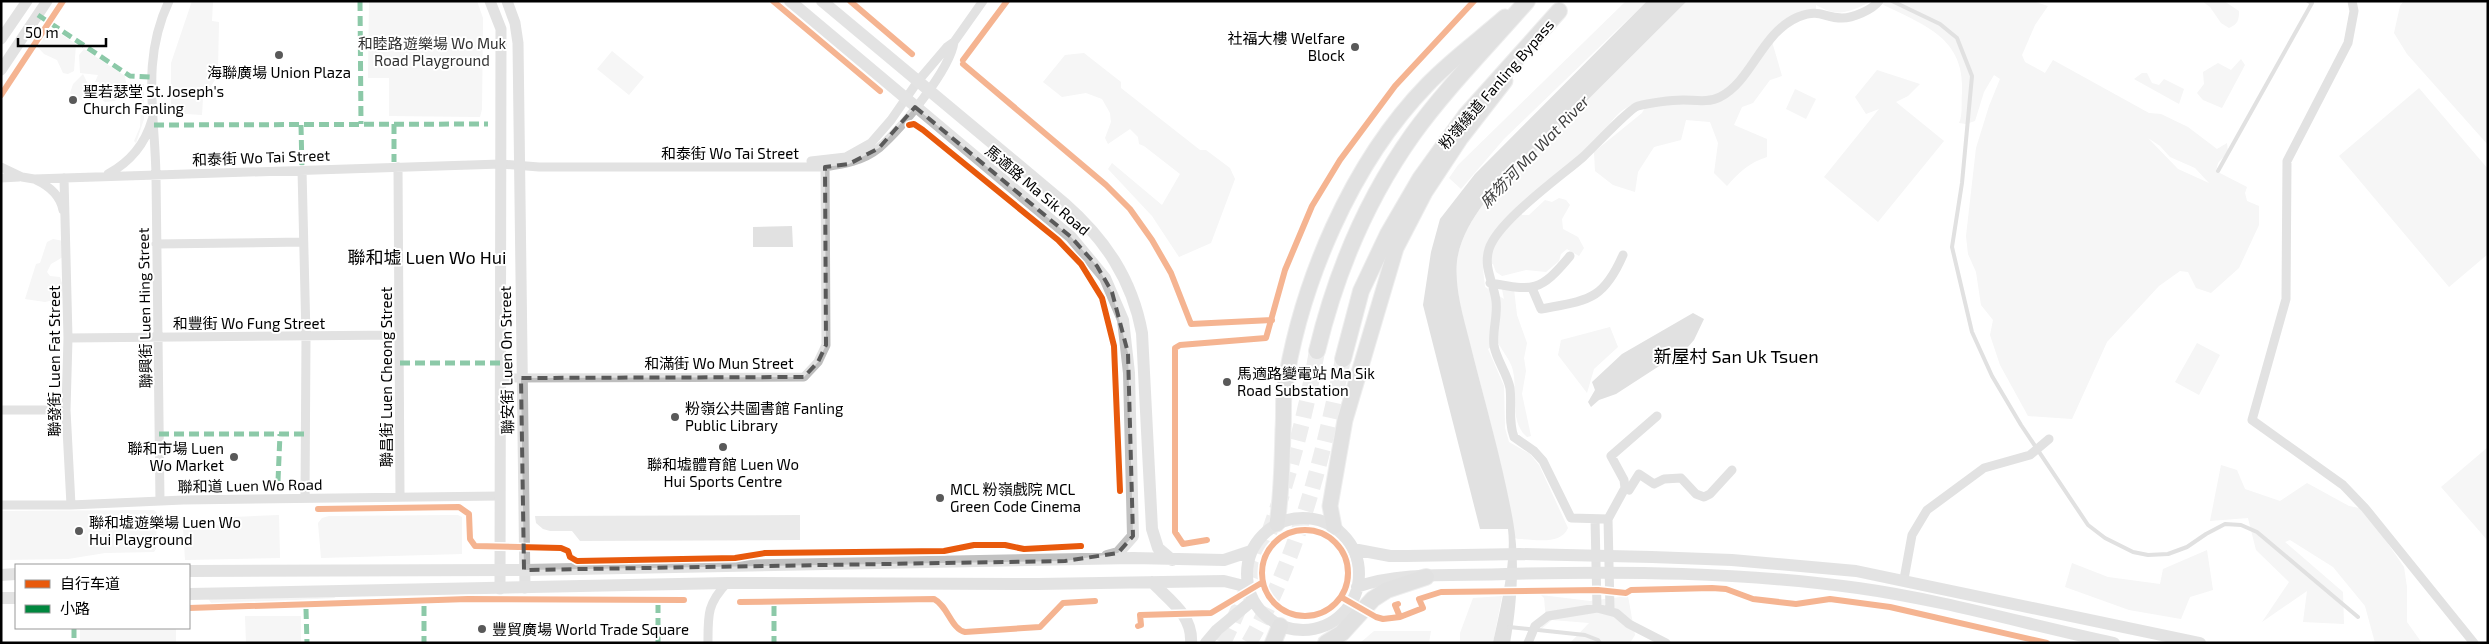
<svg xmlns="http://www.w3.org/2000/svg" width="2489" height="644" font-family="'Exo 2','Noto Sans SC',sans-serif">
  <rect width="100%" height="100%" fill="#fff"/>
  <path fill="#eaeaea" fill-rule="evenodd" d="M192,1H213L212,21L219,22L218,68L215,80L203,98L202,115L171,113V63Z
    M369,1H477L483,18L482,109L480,117L389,116V78H368Z
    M1626,1H1647L1504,139L1461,189L1449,178L1458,165Z
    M1687,1H1872C1849,12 1839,18 1816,5V15L1791,21L1771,38L1782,76L1770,80L1753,103L1742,107L1734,125L1767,139V157C1750,162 1738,173 1727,186L1714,173L1718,143L1710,122L1686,120L1681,140L1654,147L1638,172L1635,192L1613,185L1595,171L1594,152L1642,113L1649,100C1613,107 1615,122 1593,144C1572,166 1546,185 1522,205V215H1529L1545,200L1552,202L1559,198L1566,200L1570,205L1562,219L1563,229L1578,237L1584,248L1579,256L1567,249L1561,254L1559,261L1546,272L1526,270L1502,276L1496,272L1493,264L1488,263L1483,269L1485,287L1504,299L1502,289H1514L1517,315L1527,343L1524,358L1526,371L1522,394L1531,436L1527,437C1508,421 1519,389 1512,367C1509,359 1502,350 1498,343L1488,349L1504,386L1505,428L1509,442L1530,454L1539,465L1568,528C1560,546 1534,539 1518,539L1515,538C1506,478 1489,418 1474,359C1466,328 1454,293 1457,261C1460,239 1471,221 1484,203Z
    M1885,1H1890L1940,25L1956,40L1971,77L1966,124L1959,123C1963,115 1961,102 1962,92C1965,37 1923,25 1882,4Z
    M1895,1H2032L2048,6L2035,25L2022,55L2025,62L2045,73L2053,60L2149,113L2161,114L2188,127L2217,149L2227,143L2228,152L2218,163L2216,171L2247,187L2245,193L2247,201L2259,206V225L2239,268L2211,293L2196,288L2188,272L2180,271L2159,286L2107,342L2072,419L2028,416L2000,365L1990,335L1993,320L1981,305L1976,272L1968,254L1966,236L1976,148L1989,106L2000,79L1994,75L1984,92L1975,121L1969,123L1973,76L1958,38L1940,23ZM2148,138L2160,146L2170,157L2195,168L2209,183L2178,169Z
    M2202,1H2224L2239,11C2239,20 2238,24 2229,28L2221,23L2210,7Z
    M2404,1H2488V145L2407,54L2394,33L2400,6Z
    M47,25L76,44L74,71L68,74L63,73L57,60L44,54L34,43Z
    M84,49L125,76L126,83L115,101L105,102L98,97L99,82H95L98,75L80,73L79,55Z
    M612,51L644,77L629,95L597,69Z
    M1084,53L1121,82V88L1200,150H1206L1230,168L1235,179L1211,243L1179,257L1152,216L1108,169L1112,163L1162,205L1180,174L1144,146L1139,144L1138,137L1130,129L1108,144L1105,138L1111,122L1110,113L1102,99L1086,93L1062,97L1043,82L1065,55Z
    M2241,59L2245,65L2222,108L2203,100L2197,93L2204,84L2203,72L2218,63L2231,70Z
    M1877,70L1920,84L1908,96L1896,102L1944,141L1878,222L1824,177L1879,109L1866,114L1855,97Z
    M2142,73H2147L2152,83L2159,85L2164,79L2184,89L2179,104L2134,79Z
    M83,74L87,82V99L78,100L70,93L73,84Z
    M142,84H144V119L136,143L134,141L140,127Z
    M2419,88L2488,169V254L2449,287L2339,156Z
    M1795,89L1816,99L1806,119L1786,109Z
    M53,239L63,241V257L51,264L47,272L50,276L60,277L63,286L62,298L45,302L25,299L36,264L40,263L47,242Z
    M1610,327L1618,347L1594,369L1587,393L1558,355L1561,340Z
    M2197,343L2220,355L2199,395L2175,382Z
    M2488,447V541L2441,487Z
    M2221,465L2237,470L2245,489L2280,501L2307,483L2349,506L2364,509L2404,567L2407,587V622L2422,643H2375L2365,606L2333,567L2290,540L2285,542L2343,592L2344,624L2303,622L2307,591L2262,622L2289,582L2256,550L2248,518L2210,521Z
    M154,510L157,513L156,549L154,552L105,553L68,559L1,560V511Z
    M279,515L280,558L185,560L183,527L234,524V517Z
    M458,515L462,517V554L321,558L318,523L322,518L329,516Z
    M800,515V540L580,541L572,531H550L543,529L536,523L535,516Z
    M2207,550L2213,590L2190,597L2181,619L2129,610L2065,587L2072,563L2108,577L2160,584L2163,569Z
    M332,587L335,598L212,604L204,593Z
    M1541,595L1590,601L1628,596L1635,635L1630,643H1570L1589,623L1552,620L1540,630L1546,619L1544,598Z
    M1502,596L1493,643H1460V633L1473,598Z
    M245,616H301V643H246Z
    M80,628H176V643H80Z
    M1374,631H1431L1429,643H1360Z"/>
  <path fill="#bcbcbc" d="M1647,1H1687L1484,203C1471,221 1460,239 1457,261C1454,292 1466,325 1473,355C1487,410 1503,465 1513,521C1520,560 1517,605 1510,643H1493C1500,611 1512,561 1508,529H1480L1423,305L1431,252L1440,219L1475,174Z
    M792,226L793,247H753V227Z
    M1693,313L1704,319L1694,340L1687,348L1616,394L1599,400L1591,407L1588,402L1595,390L1592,382L1622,354Z"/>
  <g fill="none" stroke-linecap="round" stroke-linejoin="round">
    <path stroke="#bcbcbc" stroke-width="4" d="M1892,1L1940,24L1957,38L1972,76L1962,183L1952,247L1972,332L1992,376L2021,425L2088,525L2105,538L2133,552L2148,555L2168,554L2187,547L2206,534L2225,524L2241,525L2257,532L2358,617
      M2218,171L2312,3L2308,1
      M1509,627L1585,635L1598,640L1600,643"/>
    <path stroke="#d9d9d9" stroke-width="16" stroke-dasharray="16 8" stroke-linecap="butt" d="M1223,643C1268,549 1299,453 1317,351
      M1249,643C1299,555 1323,457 1343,359"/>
    <defs>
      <path id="primary" d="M1277,524C1282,492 1282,461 1283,429C1284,417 1283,404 1284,392C1300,284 1351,163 1428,84C1451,60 1480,39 1505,17
        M1334,527L1330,506L1345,420L1396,248L1425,192L1460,139L1505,81"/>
      <path id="motorway" d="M1317,351C1336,272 1366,200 1413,134C1447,87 1489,45 1527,1
        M1343,359L1361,291L1388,234L1420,179L1466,115L1559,11
        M1273,643L1280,626
        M1326,643L1342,633L1373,599L1387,590L1426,577"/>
    </defs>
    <use href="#primary" stroke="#dbdbdb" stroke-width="17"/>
    <use href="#motorway" stroke="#dbdbdb" stroke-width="18"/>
    <path stroke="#bebebe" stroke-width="9" d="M2352,1L2354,11L2348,43L2287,161L2286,299L2252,420L2343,485L2365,508L2474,643
      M811,161L846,157L871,143L891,120L918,81L947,47L954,42L983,1
      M1,167L22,177L34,179L501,164L539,167H825C844,164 863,161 879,148C901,129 950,70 954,42
      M398,167L400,497
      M302,170L306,336L305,498
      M108,174C130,162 145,144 152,120
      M1,178L19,177
      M64,178L68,338L66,410L71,505
      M36,180C49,186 60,195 63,210
      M156,244L303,242
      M1490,283C1534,291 1540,292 1570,256
      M1532,288L1541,309C1588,300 1603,301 1623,255
      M68,338L399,335
      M501,378L804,377L818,362L826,345L825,161
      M1,410H66
      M1625,488L1629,490L1639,474L1654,484L1664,479L1681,478L1696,494L1704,497L1710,494L1732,470
      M160,501C159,392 157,284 156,176C155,113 141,60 169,1
      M1,505H71L183,500L500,496
      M1595,519L1597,608
      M1608,519L1571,518L1543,461L1534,451L1514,437C1508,422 1512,404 1510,388C1507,373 1497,361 1494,346C1492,331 1498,316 1496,301C1494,283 1483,268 1489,249C1498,221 1560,177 1583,157C1593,148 1630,108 1638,106C1649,103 1671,100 1683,100C1694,100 1709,103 1720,97C1752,81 1761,33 1798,17C1821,8 1823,18 1842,18C1853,18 1872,10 1879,1
      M1904,579L1912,535L1927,510L1984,468L2030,455L2049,439
      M1610,610L1608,519L1625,488L1624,480L1611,456L1657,416
      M708,643C708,615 707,604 727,583
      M1528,643L1535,626L1548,616L1597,608L1616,613L1629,624L1666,643"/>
    <path stroke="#bebebe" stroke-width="11" d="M490,1L501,29L500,589
      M507,1L515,23L518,43L525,588
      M1,39L27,1
      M1,70L47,1"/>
    <path stroke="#c2c2c2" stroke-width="12" d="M790,1L1071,237L1105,278L1123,320L1129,373L1133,536L1118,553L1107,556
      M822,1L1064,203C1105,239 1132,279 1142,333L1152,529L1158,548L1172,560
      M1247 574a56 56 0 1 1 112 0a56 56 0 1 1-112 0Z
      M1353,549L1390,556H1407L1520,554L1652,557L1732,560L1856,571L2200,643
      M189,571L524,570L1133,558L1224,560L1251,551
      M1,575L16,574
      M1152,582C1169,600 1193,615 1191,643
      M1357,587C1400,571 1460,576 1506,574C1623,571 1742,572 1858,588C1944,600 2029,625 2114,643
      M189,594L727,583L1038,584L1224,581L1248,587
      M1,598H16
      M1206,643L1217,630L1253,600"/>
    <use href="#primary" stroke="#bdbdbd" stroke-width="15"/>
    <use href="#motorway" stroke="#bdbdbd" stroke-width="16"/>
    <path stroke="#00873e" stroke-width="5" stroke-dasharray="10 5" stroke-linecap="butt" d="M360,1L361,124
      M38,15L130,76L151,77
      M394,124V162
      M154,125L488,124
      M301,125L302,170
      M400,363H501
      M159,434H305
      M278,481L280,434
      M424,606V643
      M774,606V643
      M306,609L307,643
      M74,628V643
      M658,643V605"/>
    <defs>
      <path id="cycleway" d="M773,1L880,91
        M850,1L912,54
        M963,60L1007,1
        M963,64L1106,185L1130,209L1152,240L1171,273L1191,324L1272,320
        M1,95L63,1
        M909,125L914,124L923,130L1058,240L1081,264L1102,298L1114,346L1120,491
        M318,509L459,507L469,514L470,539L475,546L561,548L568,551L570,557L577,561L735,558L765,553L944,551L974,545H1005L1024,549L1081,546
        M1262 573a43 43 0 1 1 86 0a43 43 0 1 1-86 0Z
        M1207,540L1183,544L1175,532V348L1180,345L1266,338L1285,270L1312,206L1340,160L1395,86L1474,1
        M1341,597L1376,617L1383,619L1400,617L1395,605L1398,604
        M740,602L934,599C948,606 951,629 965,632L1040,627L1063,603L1095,601
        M189,608L468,599L684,600
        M1400,617L1423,608L1419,599L1441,592L1598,590L1626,593L1631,590L1712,588L1726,589L1753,599L1796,604L1830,599L1890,607L2047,643
        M1138,626L1141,625L1140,615L1211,613L1263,582"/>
    </defs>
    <use href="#cycleway" stroke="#fff" stroke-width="9"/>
    <use href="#cycleway" stroke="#e8590c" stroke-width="6"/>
  </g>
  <path d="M0 0H2489V644H0ZM915,107L1071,237L1097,266L1112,292L1128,353L1133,536L1118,553L1065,561L524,570L521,378L804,377L818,362L826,345L825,167L849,164L879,148Z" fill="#fff" fill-opacity=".55" fill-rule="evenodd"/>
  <path fill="none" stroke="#595959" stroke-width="4" stroke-dasharray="10 6" stroke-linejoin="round" d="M915,107L1071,237L1097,266L1112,292L1128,353L1133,536L1118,553L1065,561L524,570L521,378L804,377L818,362L826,345L825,167L849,164L879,148Z"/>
  <g fill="#595959" stroke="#fff" stroke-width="2">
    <circle cx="1355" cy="47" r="5"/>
    <circle cx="279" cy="55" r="5"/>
    <circle cx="73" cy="100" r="5"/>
    <circle cx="1227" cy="382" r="5"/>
    <circle cx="675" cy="417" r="5"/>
    <circle cx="723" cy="447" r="5"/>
    <circle cx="234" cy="457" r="5"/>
    <circle cx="940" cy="498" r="5"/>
    <circle cx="79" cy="531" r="5"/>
    <circle cx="482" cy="629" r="5"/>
  </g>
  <g text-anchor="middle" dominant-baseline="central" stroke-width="4" stroke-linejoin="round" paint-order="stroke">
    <g font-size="15" fill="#000" stroke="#fff" text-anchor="start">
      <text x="1345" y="38" text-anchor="end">社福大樓 Welfare<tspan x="1345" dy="17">Block</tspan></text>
      <text x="279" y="72" text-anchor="middle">海聯廣場 Union Plaza</text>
      <text x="83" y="91">聖若瑟堂 St. Joseph's<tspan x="83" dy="17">Church Fanling</tspan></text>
      <text x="1237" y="373">馬適路變電站 Ma Sik<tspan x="1237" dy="17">Road Substation</tspan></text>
      <text x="685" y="408">粉嶺公共圖書館 Fanling<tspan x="685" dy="17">Public Library</tspan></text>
      <text x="224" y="448" text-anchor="end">聯和市場 Luen<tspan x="224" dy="17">Wo Market</tspan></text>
      <text x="723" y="464" text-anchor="middle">聯和墟體育館 Luen Wo<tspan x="723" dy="17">Hui Sports Centre</tspan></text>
      <text x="950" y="489">MCL 粉嶺戲院 MCL<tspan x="950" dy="17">Green Code Cinema</tspan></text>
      <text x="89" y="522">聯和墟遊樂場 Luen Wo<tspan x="89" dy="17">Hui Playground</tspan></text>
      <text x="492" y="629">豐貿廣場 World Trade Square</text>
    </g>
    <g font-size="15" fill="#303030" stroke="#fff">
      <text x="432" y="43">和睦路遊樂場 Wo Muk<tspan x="432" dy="17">Road Playground</tspan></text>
    </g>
    <g font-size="15" fill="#000" stroke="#fff">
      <text transform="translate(1496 84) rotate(-49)">粉嶺繞道 Fanling Bypass</text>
      <text x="730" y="153">和泰街 Wo Tai Street</text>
      <text transform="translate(261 157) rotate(-2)">和泰街 Wo Tai Street</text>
      <text transform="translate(1038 190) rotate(40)">馬適路 Ma Sik Road</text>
      <text transform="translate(144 308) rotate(-91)">聯興街 Luen Hing Street</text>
      <text x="249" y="323">和豐街 Wo Fung Street</text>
      <text transform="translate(506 360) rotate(-91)">聯安街 Luen On Street</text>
      <text transform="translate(54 361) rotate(-90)">聯發街 Luen Fat Street</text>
      <text x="719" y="363">和滿街 Wo Mun Street</text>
      <text transform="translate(386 377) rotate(-90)">聯昌街 Luen Cheong Street</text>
      <text transform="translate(250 485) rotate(-1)">聯和道 Luen Wo Road</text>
    </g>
    <g font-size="16" font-style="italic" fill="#414141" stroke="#fff">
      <text transform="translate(1534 151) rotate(-46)">麻笏河 Ma Wat River</text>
    </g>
    <g font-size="18" fill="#000" stroke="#fff">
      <text x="427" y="257">聯和墟 Luen Wo Hui</text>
      <text x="1736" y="356">新屋村 San Uk Tsuen</text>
    </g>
  </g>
  <rect width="2489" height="644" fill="none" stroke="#000000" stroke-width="5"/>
  <rect x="15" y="564" width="175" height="65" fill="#ffffff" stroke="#999999"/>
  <rect x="25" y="580" width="25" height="8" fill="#e8590c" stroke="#999999"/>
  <text x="60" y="589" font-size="15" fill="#000000">自行车道</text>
  <rect x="25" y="605" width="25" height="8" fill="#00873e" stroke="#999999"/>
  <text x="60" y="614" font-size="15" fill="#000000">小路</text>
  <path d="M18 38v8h88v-8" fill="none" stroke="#000000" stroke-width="2.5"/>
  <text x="25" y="38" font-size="15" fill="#000000" stroke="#ffffff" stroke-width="4" paint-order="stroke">50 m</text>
</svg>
